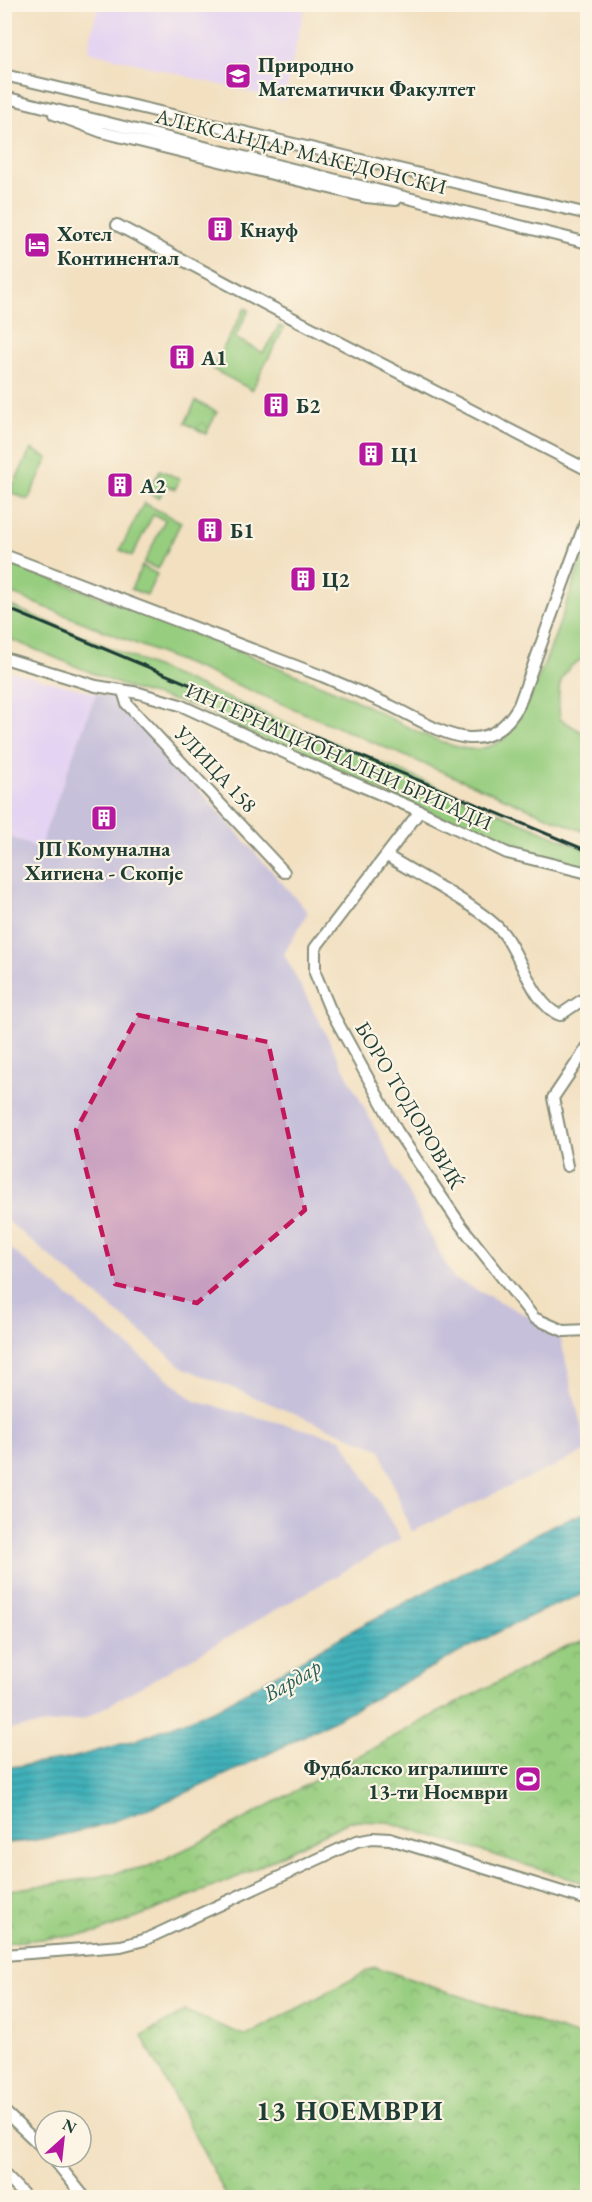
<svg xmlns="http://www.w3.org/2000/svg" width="592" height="2202" font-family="'EB Garamond',serif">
  <defs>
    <pattern id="park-crowns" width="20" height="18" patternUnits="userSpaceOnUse" patternTransform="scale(1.5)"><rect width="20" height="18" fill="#97cd7f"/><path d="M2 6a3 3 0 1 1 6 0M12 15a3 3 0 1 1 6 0" fill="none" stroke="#7ba869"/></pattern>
    <pattern id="water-rules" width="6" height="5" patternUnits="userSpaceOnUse" patternTransform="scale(1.5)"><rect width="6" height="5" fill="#40b0b9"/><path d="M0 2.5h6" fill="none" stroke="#359097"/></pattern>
  </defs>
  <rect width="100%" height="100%" fill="#fcf5e5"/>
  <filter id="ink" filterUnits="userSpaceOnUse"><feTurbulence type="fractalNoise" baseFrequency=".0167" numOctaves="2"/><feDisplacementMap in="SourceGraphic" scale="12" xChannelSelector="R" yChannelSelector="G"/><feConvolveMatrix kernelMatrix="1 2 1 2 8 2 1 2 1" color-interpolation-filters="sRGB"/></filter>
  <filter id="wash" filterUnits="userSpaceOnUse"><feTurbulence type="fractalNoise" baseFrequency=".008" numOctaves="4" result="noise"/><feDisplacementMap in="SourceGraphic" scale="24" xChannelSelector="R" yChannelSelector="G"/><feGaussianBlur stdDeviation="1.35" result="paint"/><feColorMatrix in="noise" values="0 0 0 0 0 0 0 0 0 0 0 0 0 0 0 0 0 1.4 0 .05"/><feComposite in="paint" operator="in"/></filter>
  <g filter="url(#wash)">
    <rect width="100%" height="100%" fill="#f2e0c1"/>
    <path fill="#e4d3f2" d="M98,5H305L284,101L88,51Z
      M5,670L96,693L39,849L5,834Z"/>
    <path fill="#c6c0da" d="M96,693L118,699L308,912L284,954L453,1278L559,1332L587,1451L411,1532L380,1449L184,1368L5,1219L4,834L39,849Z
      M5,1244L195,1401L342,1439L401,1539L84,1719L5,1730Z"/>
    <path fill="#97cd7f" stroke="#5b855a" stroke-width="1.5" d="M245,308L249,310L235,338L263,353L279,326L284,328L252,390L212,369Z
      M31,449L48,458L28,500L10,492Z
      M160,470L180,479L175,489L166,485L159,498L148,493Z
      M144,503L181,522L158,569L144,563L165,520L153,515L132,556L120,550Z
      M587,543V657C556,669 557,691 560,719L587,735V833L214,675L5,591V562C117,602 228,646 338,692C379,710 418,737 462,748C474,751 490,748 501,741C531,721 573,583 587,543Z
      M142,566L157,574L147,595L131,589Z
      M4,603L587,850V869L523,853L255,736L197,707L131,689L5,637Z"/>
    <path fill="url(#park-crowns)" stroke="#5b855a" stroke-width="1.5" d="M196,401L217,412L206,434L185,423Z
      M587,1640V1884L388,1822L350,1821L240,1876L97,1933L5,1943V1891L91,1878L150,1866L213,1836L428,1718L569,1645Z
      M375,1967L587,2039V2197H227L142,2036L185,2011L246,2036Z"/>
    <path fill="url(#water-rules)" stroke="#307676" stroke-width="1.5" d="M587,1512V1593C539,1609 493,1635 447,1659C376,1697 306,1737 233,1771C160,1806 87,1838 5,1843V1768L68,1759L136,1740L218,1708L355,1629L557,1523Z"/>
  </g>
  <g filter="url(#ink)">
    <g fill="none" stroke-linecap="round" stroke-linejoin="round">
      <defs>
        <path id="minor" d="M4,75L588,214
          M4,97L588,243
          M54,114L102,132L366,197L396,200
          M117,225L269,306L588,470
          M4,555L322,676C345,686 368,695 391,706C437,728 485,766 519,705L588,515
          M4,658L96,686L139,693L180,705L307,763L420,811L507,853L588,873
          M123,691L127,704L284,872
          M420,811L315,948V973L329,1007L397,1131L460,1224L534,1318L564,1331L588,1330
          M387,856C416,874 484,909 503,933C520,954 534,1006 560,1015L588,996
          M567,1166L553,1098L588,1046
          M4,1955L121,1946L144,1940L357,1841L372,1838L390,1839L588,1900
          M4,2111L45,2150
          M52,2157L85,2198
          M4,2174L27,2198"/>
      </defs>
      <use href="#minor" stroke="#888e7a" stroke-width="14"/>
      <use href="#minor" stroke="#fff" stroke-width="10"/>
      <path stroke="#1f3d34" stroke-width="3" d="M4,607L588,851"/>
    </g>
  </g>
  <path fill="#c2185b" fill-opacity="0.2" stroke="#c2185b" stroke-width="4.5" stroke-dasharray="12 8" stroke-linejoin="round" d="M138,1015L268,1042L305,1210L197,1303L115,1284L76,1130Z"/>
  <defs>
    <symbol id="university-square" viewBox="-11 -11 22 22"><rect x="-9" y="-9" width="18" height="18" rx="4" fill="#b5179e" stroke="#fcf5e5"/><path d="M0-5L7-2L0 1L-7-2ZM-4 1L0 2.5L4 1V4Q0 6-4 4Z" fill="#fff"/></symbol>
    <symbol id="building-square" viewBox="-11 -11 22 22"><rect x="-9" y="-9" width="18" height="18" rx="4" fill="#b5179e" stroke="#fcf5e5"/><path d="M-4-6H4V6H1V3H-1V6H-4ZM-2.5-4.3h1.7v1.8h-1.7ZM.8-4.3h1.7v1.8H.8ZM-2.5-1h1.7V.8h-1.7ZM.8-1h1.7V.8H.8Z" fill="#fff"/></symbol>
    <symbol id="hotel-square" viewBox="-11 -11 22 22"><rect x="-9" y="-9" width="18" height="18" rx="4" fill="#b5179e" stroke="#fcf5e5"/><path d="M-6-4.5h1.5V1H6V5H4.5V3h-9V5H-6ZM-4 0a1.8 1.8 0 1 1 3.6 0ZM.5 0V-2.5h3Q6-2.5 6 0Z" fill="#fff"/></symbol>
    <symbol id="stadium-square" viewBox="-11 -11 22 22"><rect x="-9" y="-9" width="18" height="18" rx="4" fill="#b5179e" stroke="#fcf5e5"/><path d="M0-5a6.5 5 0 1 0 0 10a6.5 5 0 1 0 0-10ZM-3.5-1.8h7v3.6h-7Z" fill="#fff"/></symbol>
  </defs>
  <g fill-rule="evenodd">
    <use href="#university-square" x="223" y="61" width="30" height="30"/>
    <use href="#building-square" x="205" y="214" width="30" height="30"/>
    <use href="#hotel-square" x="22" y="230" width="30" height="30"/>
    <use href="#building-square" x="167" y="342" width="30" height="30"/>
    <use href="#building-square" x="261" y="390" width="30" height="30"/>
    <use href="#building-square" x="356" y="439" width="30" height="30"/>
    <use href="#building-square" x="105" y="470" width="30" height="30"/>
    <use href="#building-square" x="195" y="515" width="30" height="30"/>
    <use href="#building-square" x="288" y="564" width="30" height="30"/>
    <use href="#building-square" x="89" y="803" width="30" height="30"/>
    <use href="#stadium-square" x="513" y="1764" width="30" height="30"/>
  </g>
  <g text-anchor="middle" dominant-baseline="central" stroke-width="4.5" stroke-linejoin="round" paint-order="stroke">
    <g font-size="21" font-weight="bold" fill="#1f3d34" stroke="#fcf5e5" text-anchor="start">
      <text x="258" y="64">Природно<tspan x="258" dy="24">Математички Факултет</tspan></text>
      <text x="240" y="229">Кнауф</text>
      <text x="57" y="233">Хотел<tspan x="57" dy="24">Континентал</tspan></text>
      <text x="201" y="357">А1</text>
      <text x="296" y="405">Б2</text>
      <text x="391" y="454">Ц1</text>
      <text x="140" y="485">А2</text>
      <text x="230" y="530">Б1</text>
      <text x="322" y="579">Ц2</text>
      <text x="104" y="848" text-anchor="middle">ЈП Комунална<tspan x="104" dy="24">Хигиена - Скопје</tspan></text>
      <text x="508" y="1767" text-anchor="end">Фудбалско игралиште<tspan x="508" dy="24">13-ти Ноември</tspan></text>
    </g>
    <g font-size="21" fill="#1f3d34" stroke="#fcf5e5">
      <text transform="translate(301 151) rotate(14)">АЛЕКСАНДАР МАКЕДОНСКИ</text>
      <text transform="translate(339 756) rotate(24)">ИНТЕРНАЦИОНАЛНИ БРИГАДИ</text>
      <text transform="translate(216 769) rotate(47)">УЛИЦА 158</text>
      <text transform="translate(410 1105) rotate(59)">БОРО ТОДОРОВИЌ</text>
    </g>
    <g font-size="22" font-style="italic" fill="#29605c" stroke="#fcf5e5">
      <text transform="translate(292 1680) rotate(-30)">Вардар</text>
    </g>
    <g font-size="27" font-weight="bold" letter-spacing="1.5" fill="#1f3d34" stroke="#fcf5e5">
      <text x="350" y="2110">13 НОЕМВРИ</text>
    </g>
  </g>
  <rect width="592" height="2202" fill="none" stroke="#fcf5e5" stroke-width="24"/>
  <g transform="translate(63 2139) rotate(27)"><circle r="28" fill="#fcf5e5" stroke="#a4ab9e" stroke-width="1.5"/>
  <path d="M0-4.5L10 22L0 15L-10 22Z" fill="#b5179e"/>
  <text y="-9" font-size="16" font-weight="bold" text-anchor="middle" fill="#1f3d34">N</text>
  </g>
</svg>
